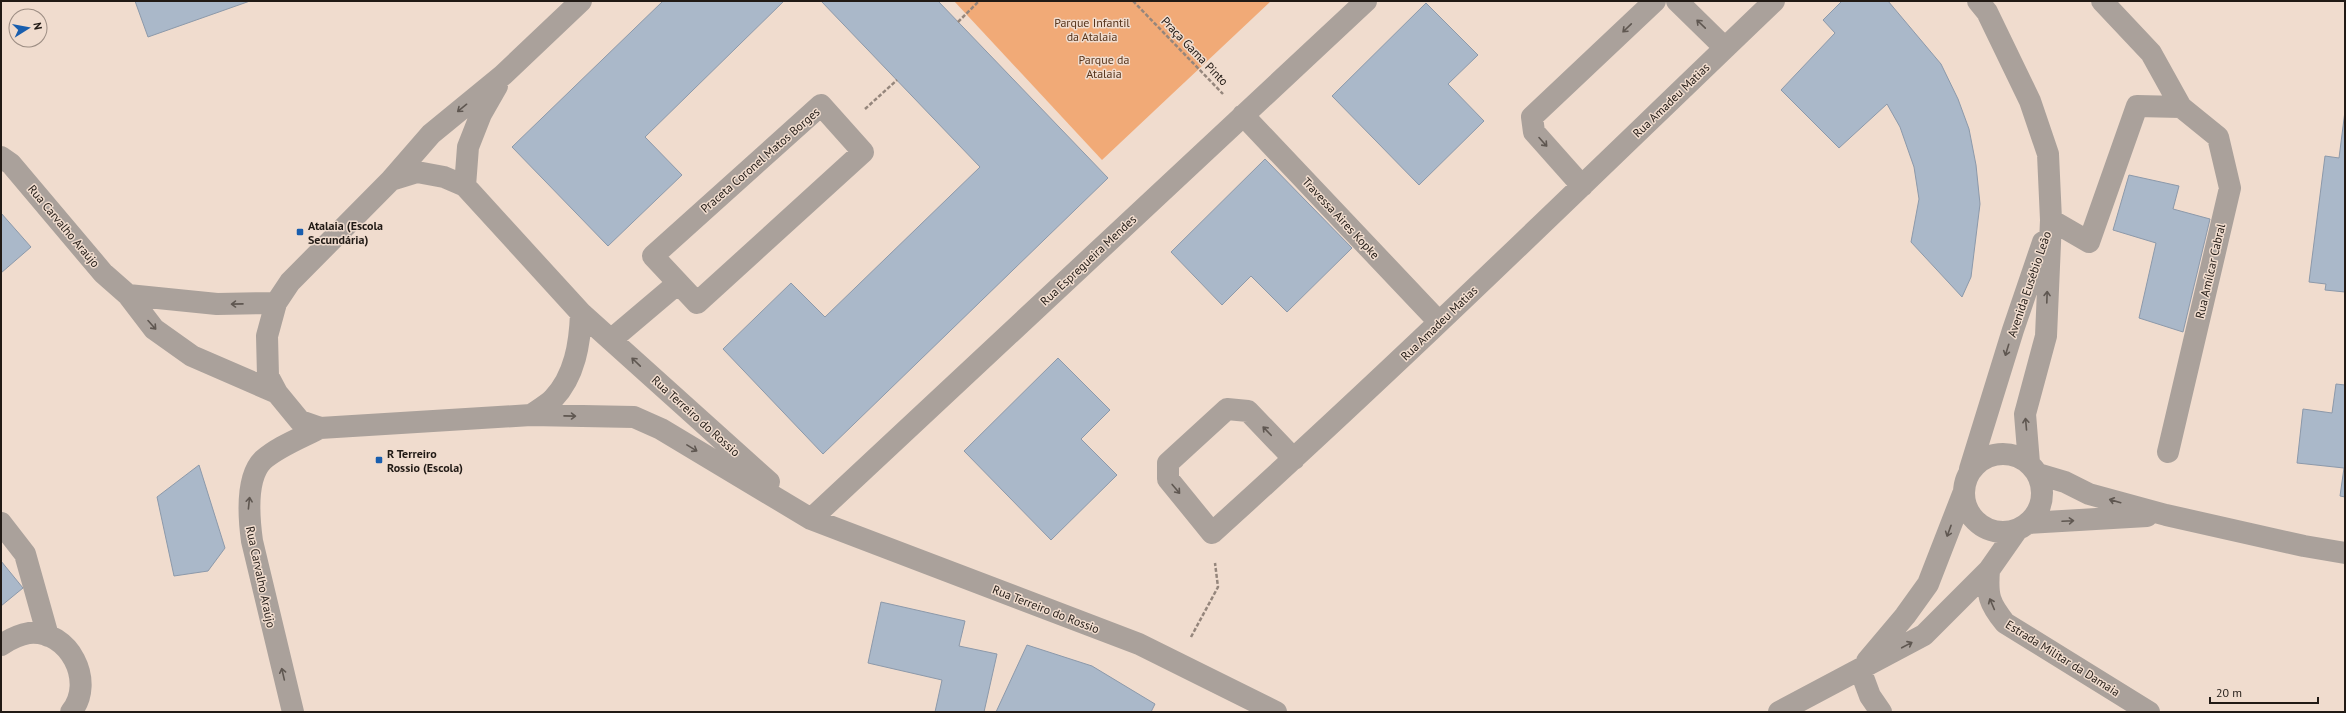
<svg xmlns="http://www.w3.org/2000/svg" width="2346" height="713" font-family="'PT Sans',sans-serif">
  <rect width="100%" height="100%" fill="#f0dcce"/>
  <path fill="#f1aa77" d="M954,1H1271L1102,160Z"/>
  <path fill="#aab8c9" stroke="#8c99aa" d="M135,1H250L148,37Z
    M663,1H784L645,137L682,175L608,246L512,147Z
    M821,1H938L1108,178L823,454L723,349L791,283L825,317L980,167Z
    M1842,1H1888L1941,64L1958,99L1969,129L1976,165L1980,204L1971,277L1962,297L1911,242L1919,199L1914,167L1900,127L1887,104L1839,148L1781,90L1835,33L1823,20Z
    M1426,3L1478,55L1448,84L1484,121L1419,185L1332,96Z
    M2345,111V292L2325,290L2326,284L2309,282L2325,156L2339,158Z
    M1265,159L1352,248L1287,312L1251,276L1222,305L1171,252Z
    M2129,175L2179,186L2173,209L2210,219L2183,332L2139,318L2156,243L2113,230Z
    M1,213L31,247L1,273Z
    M1058,358L1110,410L1081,439L1117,475L1051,540L964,451Z
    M2336,384L2345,385V497L2340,496L2344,468L2297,463L2303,409L2332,413Z
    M199,465L225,548L208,571L174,576L157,497Z
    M1,561L23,588L1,606Z
    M881,602L965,621L959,646L997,654L984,712H935L942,680L868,663Z
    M1027,645L1092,666L1155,704L1151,712H996Z"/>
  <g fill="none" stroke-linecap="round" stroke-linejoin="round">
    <path stroke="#95867c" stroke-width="2.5" stroke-dasharray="4 2" stroke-linecap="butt" d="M1133,1L1223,94
      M958,22L979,1
      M865,109L897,80
      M1191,637L1218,587L1215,563"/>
    <path stroke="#aaa19b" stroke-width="22" d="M581,1L503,75L431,134L391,180L290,282L276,303L267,336L268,376L277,393L300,421L320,428L531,415L634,417L661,429L811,519L1139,644L1276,712
      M1677,1L1725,48
      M1978,1L1987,12L2030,101L2048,154L2051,220L2046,336L2025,414L2029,463
      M2102,1L2151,53L2181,107
      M821,105L863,152L697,303L653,256Z
      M1243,115L1439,322
      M1,157L11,164L103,273L128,295L154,329L192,356L277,393
      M391,180L417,172L444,177L465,186L581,313L769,482
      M465,186L468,147L481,114L497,86
      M1582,186L1534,132L1532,117L1655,1
      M2051,220L2089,242L2137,106L2181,107L2218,137L2230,188L2168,452
      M128,295L217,304L276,303
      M612,339L677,284
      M531,415C538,410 547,405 553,399C575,376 580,343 581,313
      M1964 493a39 39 0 1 1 78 0a39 39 0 1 1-78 0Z
      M1294,459L1248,411L1227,409L1168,463V479L1212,533C1404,360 1588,179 1774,1
      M1970,469L2013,330L2043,242
      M2038,474L2065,482L2089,494L2166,515L2304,546L2345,553
      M811,519L1366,1
      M1,523L25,554L48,636
      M2029,523L2147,516
      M1989,570C1987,596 1989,603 2005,623L2149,712
      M1,645C10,639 18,635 29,633C69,629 96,682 71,712
      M1867,661L1905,616L1928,584L1963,494
      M1860,669L1870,696L1881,712
      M293,712L252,541C249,519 245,478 263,460C279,446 301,438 320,428
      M1779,712L1924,635L1989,570L2017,530"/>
  </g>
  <defs><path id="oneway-shaft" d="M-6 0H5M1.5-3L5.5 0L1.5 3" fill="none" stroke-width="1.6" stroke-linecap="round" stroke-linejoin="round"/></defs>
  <g stroke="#5f5751">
    <use href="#oneway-shaft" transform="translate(1701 24) rotate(-136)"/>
    <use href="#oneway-shaft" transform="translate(1627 28) rotate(136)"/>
    <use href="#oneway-shaft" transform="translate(462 108) rotate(141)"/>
    <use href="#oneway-shaft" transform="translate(1543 142) rotate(48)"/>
    <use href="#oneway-shaft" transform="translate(2047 297) rotate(-88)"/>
    <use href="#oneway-shaft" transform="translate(237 304) rotate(179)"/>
    <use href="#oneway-shaft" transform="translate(152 325) rotate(48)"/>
    <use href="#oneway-shaft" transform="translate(2007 350) rotate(107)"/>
    <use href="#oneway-shaft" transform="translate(636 362) rotate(-136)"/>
    <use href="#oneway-shaft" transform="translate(570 416) rotate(1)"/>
    <use href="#oneway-shaft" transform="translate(2026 424) rotate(-95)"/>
    <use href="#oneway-shaft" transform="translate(1267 431) rotate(-134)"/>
    <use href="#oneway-shaft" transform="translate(692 448) rotate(31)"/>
    <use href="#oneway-shaft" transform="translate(1176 489) rotate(50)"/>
    <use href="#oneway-shaft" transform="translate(2115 501) rotate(-164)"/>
    <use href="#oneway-shaft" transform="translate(249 503) rotate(-84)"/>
    <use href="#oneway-shaft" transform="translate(2068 521) rotate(-3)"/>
    <use href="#oneway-shaft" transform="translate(1949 531) rotate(110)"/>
    <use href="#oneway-shaft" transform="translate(1992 604) rotate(-113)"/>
    <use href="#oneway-shaft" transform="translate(1907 645) rotate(-28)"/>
    <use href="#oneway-shaft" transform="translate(283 674) rotate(-103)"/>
  </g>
  <g fill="#195eae" stroke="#f0dcce" stroke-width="1.5">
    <rect x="296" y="228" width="8" height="8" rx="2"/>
    <rect x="375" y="456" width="8" height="8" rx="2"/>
  </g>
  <g text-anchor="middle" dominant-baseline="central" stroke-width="3" stroke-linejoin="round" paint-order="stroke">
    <g font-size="12" fill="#56341b" stroke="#f0dcce">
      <text x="1092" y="22">Parque Infantil<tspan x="1092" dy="14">da Atalaia</tspan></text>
      <text x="1104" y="59">Parque da<tspan x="1104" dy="14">Atalaia</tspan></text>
    </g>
    <g font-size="12" fill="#211a15" stroke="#f0dcce">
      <text transform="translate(1195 51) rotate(46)">Praça Gama Pinto</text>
      <text transform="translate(1671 100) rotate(-44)">Rua Amadeu Matias</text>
      <text transform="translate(760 160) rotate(-41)">Praceta Coronel Matos Borges</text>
      <text transform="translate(1341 218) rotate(47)">Travessa Aires Kopke</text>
      <text transform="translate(64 226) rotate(50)">Rua Carvalho Araújo</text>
      <text transform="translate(1088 260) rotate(-43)">Rua Espregueira Mendes</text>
      <text transform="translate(2210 271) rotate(-77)">Rua Amílcar Cabral</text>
      <text transform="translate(2029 284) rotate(-71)">Avenida Eusébio Leão</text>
      <text transform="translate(1439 323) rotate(-44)">Rua Amadeu Matias</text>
      <text transform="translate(696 416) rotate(42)">Rua Terreiro do Rossio</text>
      <text transform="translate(261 577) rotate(78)">Rua Carvalho Araújo</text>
      <text transform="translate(1046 609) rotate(21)">Rua Terreiro do Rossio</text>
      <text transform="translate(2063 658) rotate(32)">Estrada Militar da Damaia</text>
    </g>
    <g font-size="12" font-weight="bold" fill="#211a15" stroke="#f0dcce" text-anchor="start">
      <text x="308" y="225">Atalaia (Escola<tspan x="308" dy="14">Secundária)</tspan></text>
      <text x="387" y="453">R Terreiro<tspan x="387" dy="14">Rossio (Escola)</tspan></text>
    </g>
  </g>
  <rect width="2346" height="713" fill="none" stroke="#211a15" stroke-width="4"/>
  <g transform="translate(28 28) rotate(79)"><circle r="19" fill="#f0dcce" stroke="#9d8e84"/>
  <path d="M0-3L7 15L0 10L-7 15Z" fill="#195eae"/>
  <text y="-6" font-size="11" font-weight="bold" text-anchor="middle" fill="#211a15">N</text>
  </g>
  <path d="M2210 697v6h108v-6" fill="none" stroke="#211a15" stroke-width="2"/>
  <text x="2216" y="697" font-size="12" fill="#211a15" stroke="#f0dcce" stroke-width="3" paint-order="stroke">20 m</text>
</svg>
